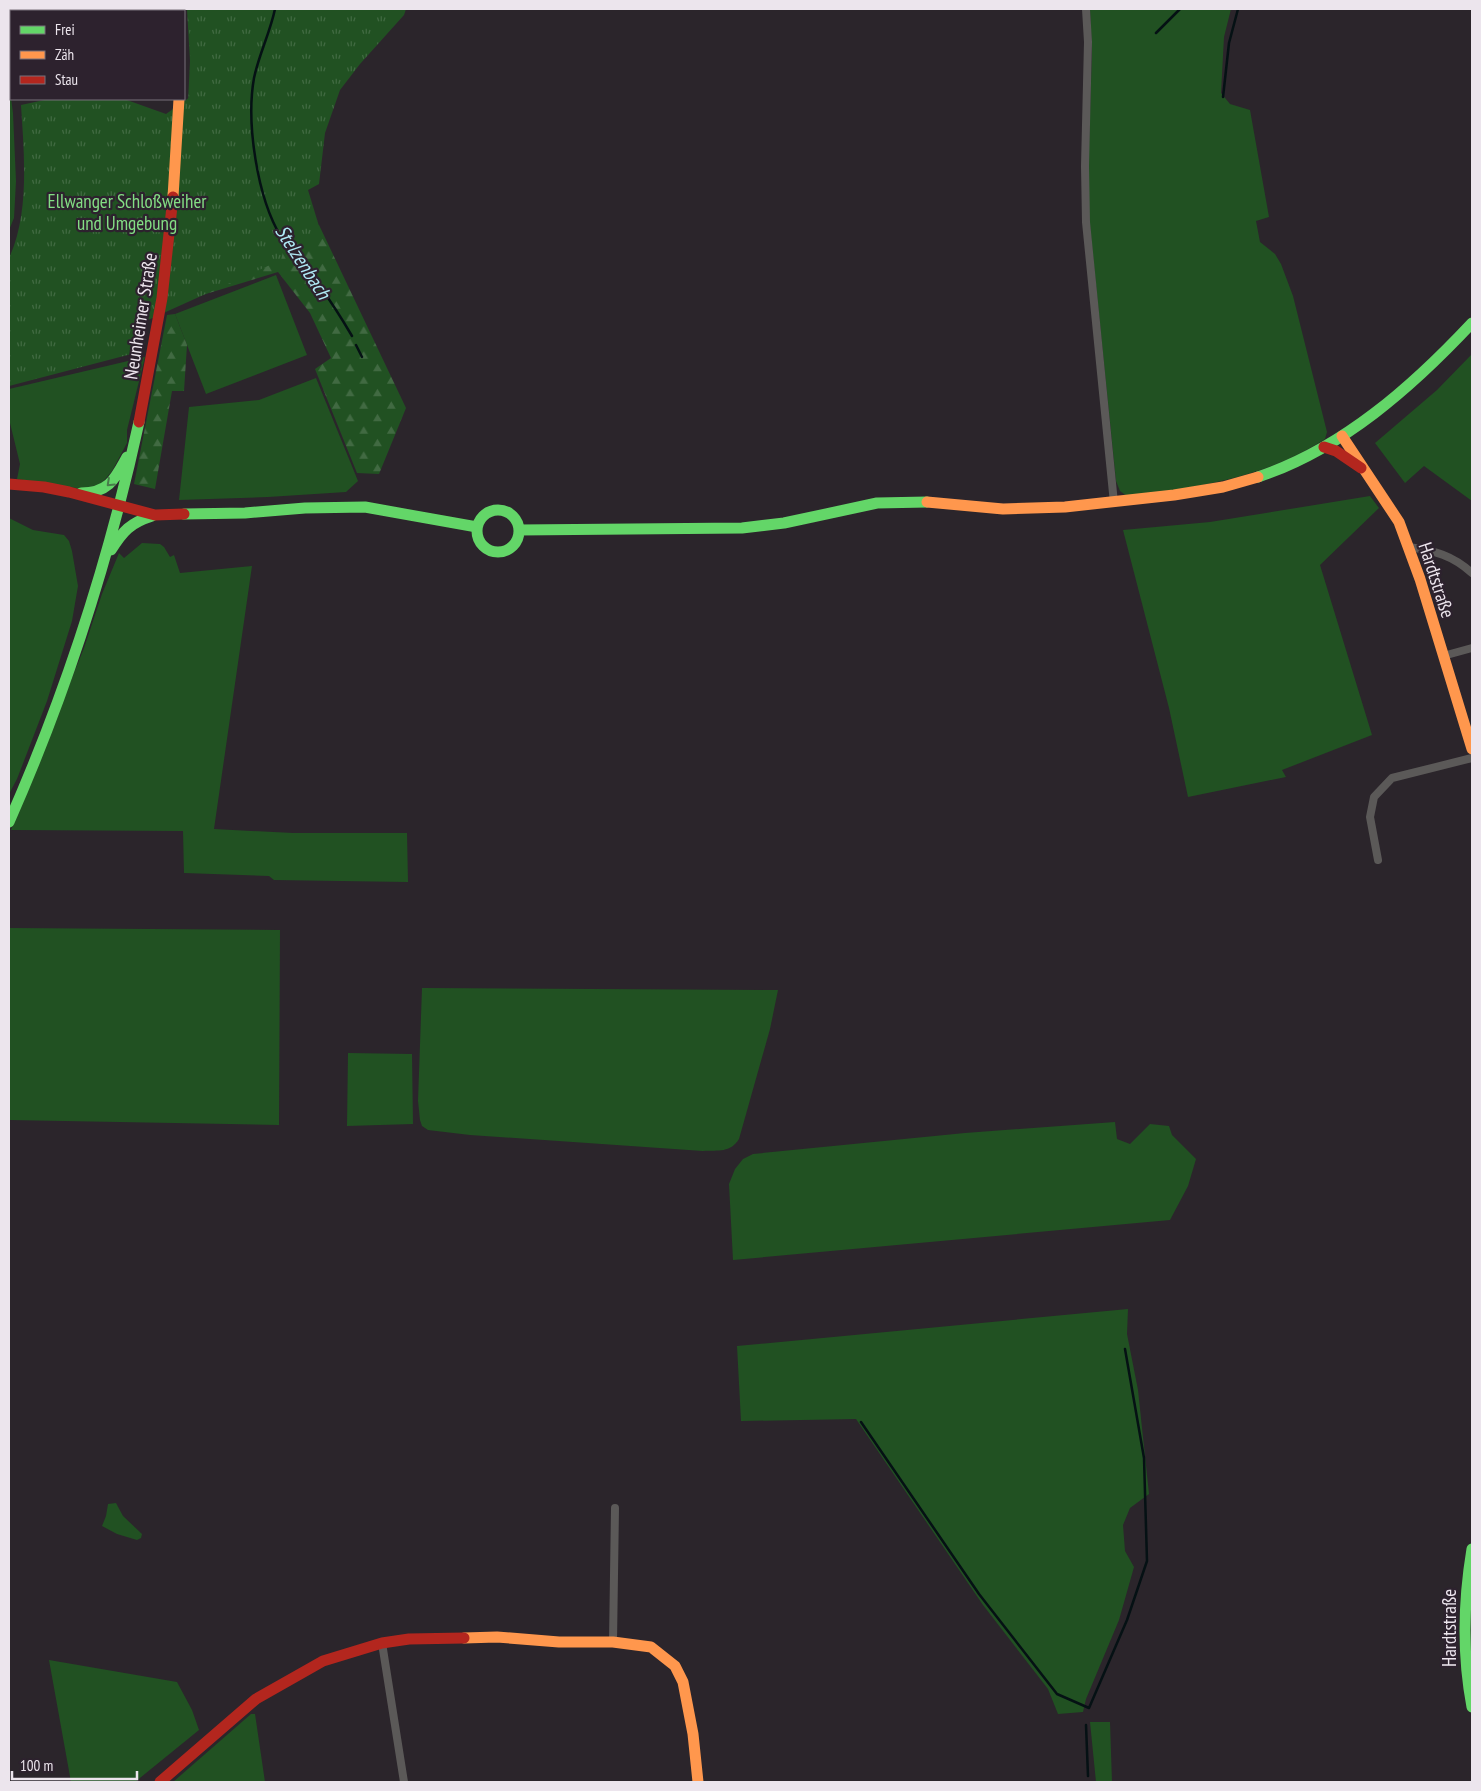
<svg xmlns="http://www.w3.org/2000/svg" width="1481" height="1791" font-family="'PT Sans Narrow',sans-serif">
  <defs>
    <pattern id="forest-firs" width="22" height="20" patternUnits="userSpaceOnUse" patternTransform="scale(1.25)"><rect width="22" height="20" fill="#215122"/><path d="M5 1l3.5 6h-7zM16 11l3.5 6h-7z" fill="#416a42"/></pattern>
    <pattern id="park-tufts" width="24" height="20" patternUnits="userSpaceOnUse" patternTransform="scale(1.25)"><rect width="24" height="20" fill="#215122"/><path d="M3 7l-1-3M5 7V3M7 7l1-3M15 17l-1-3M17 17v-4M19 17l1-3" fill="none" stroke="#416a42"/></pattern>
  </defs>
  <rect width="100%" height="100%" fill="#2b252b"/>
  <path fill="#215122" d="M1090,9H1231L1224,37L1221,93L1230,104L1250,110L1269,217L1256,221L1260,242L1275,254L1281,264L1293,296L1327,432L1325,439C1263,479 1199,486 1128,497L1120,491L1116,481L1089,216V146L1092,51Z
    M9,83L13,113L16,181L14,218L9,230Z
    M276,275L307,355L206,394L175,314Z
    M1472,354V501L1424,466L1405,483L1375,443L1437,390Z
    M145,357L127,430V443L112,471L101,484L82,489L17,479L20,464L9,419V389Z
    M316,378L358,481L346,492L268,497L179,500L189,407L259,400Z
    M1370,496L1379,508L1320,565L1372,735L1282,770L1286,777L1188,797L1169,708L1123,530L1210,522Z
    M9,518L33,530L64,535L69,541L72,551L78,586L72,621L47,701L17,779L9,794Z
    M142,543L160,544L164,547L170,557L174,555L180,573L252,566L214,829L293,833H407L408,882L274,880L269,876L184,873L183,831L11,830L84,648L102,594L119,553L124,558Z
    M9,928L280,930L279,1125L9,1120Z
    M422,988L778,990L770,1029L739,1139C730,1153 719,1150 703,1151L470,1135L428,1130L422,1126L420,1120L418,1101Z
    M348,1053L412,1054L413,1124L347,1126Z
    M1115,1122L1117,1139L1130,1144L1150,1124L1169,1126L1172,1135L1196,1159L1188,1186L1170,1220L733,1260L729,1184L735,1169L743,1159L753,1154L965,1133Z
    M1128,1309L1127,1334L1138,1390L1149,1494L1130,1508L1123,1525L1125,1551L1134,1567L1119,1620L1086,1699L1083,1712L1058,1714L1048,1689L983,1605L856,1419L741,1421L737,1346Z
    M116,1503L123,1516L142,1534L141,1538L137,1540L117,1534L102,1526L106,1516L108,1504Z
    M49,1660L177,1682L192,1710L199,1730L135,1782H71Z
    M251,1714H255L265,1782H173Z
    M1090,1722H1110L1112,1782H1096Z"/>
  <path fill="url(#forest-firs)" d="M187,9H204L276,227L319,225L406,408L379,474L357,473L315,369L331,358L310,313L278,272L186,300L187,123L190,61Z
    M175,314L187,345L184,391H172L155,489L134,484L167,315Z"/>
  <path fill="url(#park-tufts)" d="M188,9H406L404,15L360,64L340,90L325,133L319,184L308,190L322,236L284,248L281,260L148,320L143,351L9,386V258C30,213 24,153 21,105L49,99H124L166,114L193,95Z"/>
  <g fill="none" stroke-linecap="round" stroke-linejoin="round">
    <path stroke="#051114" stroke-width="2.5" d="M275,9C270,33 259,54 254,78C246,123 257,197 281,237C293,255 307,271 321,288C332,303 342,319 352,336
      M1156,33L1180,9
      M1223,97L1229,43L1238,9
      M356,345L362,357
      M861,1422L979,1594L1057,1694L1089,1708L1127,1620L1147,1561L1144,1458L1125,1349
      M1086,1725L1088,1776"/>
    <path stroke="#5b5958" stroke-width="8" d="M1086,9L1088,42L1085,166L1086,222L1114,503
      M1409,547C1435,551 1452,555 1472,573
      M1443,656L1472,648
      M1378,860L1370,817L1374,797L1392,778L1472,758
      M613,1642L615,1508
      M382,1643L404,1782"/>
    <path stroke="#63d668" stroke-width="11" d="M179,9V11
      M1258,477C1342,449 1412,387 1472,323
      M81,493C109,493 115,479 127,457
      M477 531a21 21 0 1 1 42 0a21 21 0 1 1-42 0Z
      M184,514L245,513L305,508L365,507L477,527
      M519,530L742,528L784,523L877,503L927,502
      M111,550C123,531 130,523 152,516
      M9,822C66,693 109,560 139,422
      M1472,1549C1463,1603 1462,1654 1472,1707"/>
    <path stroke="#ff974d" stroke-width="11" d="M173,197L179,99
      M1342,436L1399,522L1420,579L1472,749
      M927,502L1003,509L1065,507L1174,495L1223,487L1258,477
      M464,1638L497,1637L559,1642H613L651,1647L675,1666L683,1682L693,1734L698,1782"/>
    <path stroke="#b3261e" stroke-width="11" d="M139,422L162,298L173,197
      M1324,447L1336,451L1361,468
      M9,484L44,487L69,492L155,515L184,514
      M160,1782L256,1699L323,1661L382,1643L409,1639L464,1638"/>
  </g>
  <defs><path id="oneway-chevron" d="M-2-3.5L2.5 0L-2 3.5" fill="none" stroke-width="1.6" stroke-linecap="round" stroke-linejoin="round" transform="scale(1.25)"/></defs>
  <use stroke="#487c4b" href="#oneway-chevron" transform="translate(110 483) rotate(137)"/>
  <g text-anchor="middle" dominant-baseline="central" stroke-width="4.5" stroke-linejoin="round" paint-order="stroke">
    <g font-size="19" fill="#83de84" stroke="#2d222e">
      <text x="127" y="201">Ellwanger Schloßweiher<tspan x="127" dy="22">und Umgebung</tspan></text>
    </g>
    <g font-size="19" fill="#ece5ed" stroke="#2d222e">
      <text transform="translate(140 316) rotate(-81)">Neunheimer Straße</text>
      <text transform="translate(1437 580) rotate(72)">Hardtstraße</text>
      <text transform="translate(1449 1628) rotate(-90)">Hardtstraße</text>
    </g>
    <g font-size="20" font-style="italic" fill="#afe9f4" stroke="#2d222e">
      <text transform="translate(303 262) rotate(57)">Stelzenbach</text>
    </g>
  </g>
  <rect width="1481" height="1791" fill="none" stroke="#ece5ed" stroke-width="20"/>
  <rect x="10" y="10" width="175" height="90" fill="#2d222e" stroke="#79707a"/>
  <rect x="20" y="26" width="25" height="8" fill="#63d668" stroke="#79707a"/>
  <text x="55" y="35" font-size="15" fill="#ece5ed">Frei</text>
  <rect x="20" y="51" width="25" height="8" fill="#ff974d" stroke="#79707a"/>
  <text x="55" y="60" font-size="15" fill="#ece5ed">Zäh</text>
  <rect x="20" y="76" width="25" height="8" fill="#b3261e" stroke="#79707a"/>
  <text x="55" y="85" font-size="15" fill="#ece5ed">Stau</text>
  <path d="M12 1771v8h125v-8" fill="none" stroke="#ece5ed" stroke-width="2.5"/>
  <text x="20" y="1771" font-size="15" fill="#ece5ed" stroke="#2d222e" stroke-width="4" paint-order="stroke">100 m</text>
</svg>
